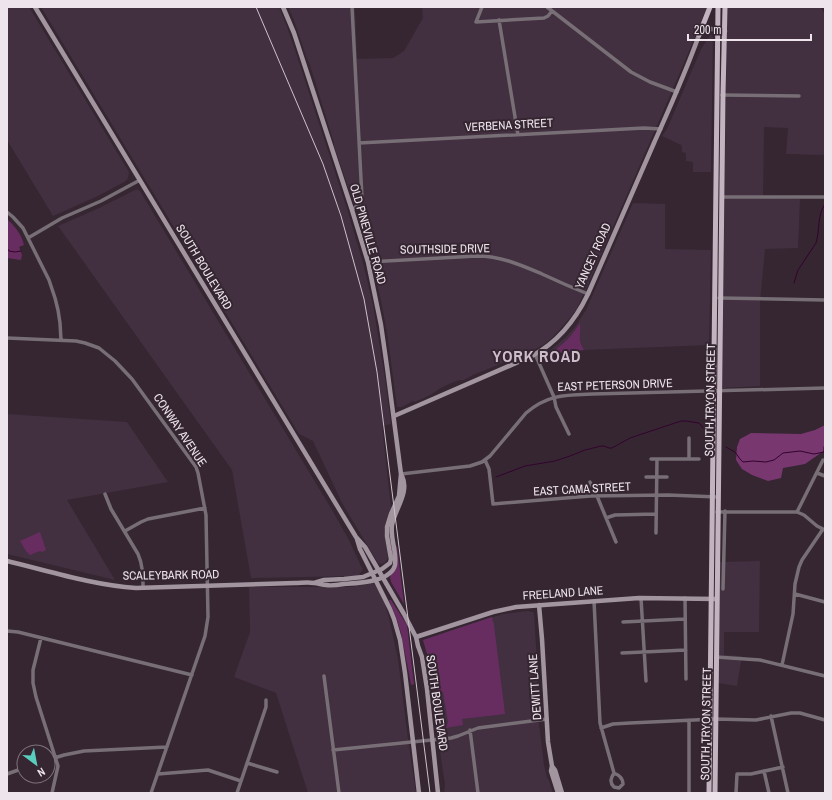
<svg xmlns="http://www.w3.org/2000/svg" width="832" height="800" font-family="'Archivo Narrow',sans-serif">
  <rect width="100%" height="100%" fill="#352632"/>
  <path fill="#422f40" d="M7,7H29L129,172L128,178L126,181L98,196L53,216L7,140Z
    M41,7H279L286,24L296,53L348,212L363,263L373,305L385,378L391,424L382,426L391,508L386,522L384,529L388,558L385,563L381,564L378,563L342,503L313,441L299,434Z
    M288,7H355L357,59L393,58L404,51L423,18L422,7H707L687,56L588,285L576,310L569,319L552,338L543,345L530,352L473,375L464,380H460L449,384L439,389L432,394L415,402L413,401L402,407H397L387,332L380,296L371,257L373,255L371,253L362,222L360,219L361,214L355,200H353L351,196L334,146V143L309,62L307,59L294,20Z
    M727,7H820L825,14L824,16L825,18V155L786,154L788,128L764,127L763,198L800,199L798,248L765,249L760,301V386L722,388Z
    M711,34L713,37L711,172H693V162L686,161V153L682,152V148L681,145L662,136L667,129L701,49Z
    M137,189L140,191L332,510L349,540L361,566L363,569L359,575L356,576L251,578L232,470L58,226L65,223L97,209Z
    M633,203L665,204V249L711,250L709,345L584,350L549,354L548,352L566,337L575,327L586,310Z
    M7,414L127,422L168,482L67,500L115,580L7,554Z
    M760,561L759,632H724V655L742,656L737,686L718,683L720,562Z
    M373,583L376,586L380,592L385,604L389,618L398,659L408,739L416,793H308L276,693L234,677L250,632L249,587H351Z
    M527,611L533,612L534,615L537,661L538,716L544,765L547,777L549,781L553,793H444L445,785L439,744L442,742L432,671L423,640L461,627L503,614Z"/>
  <path fill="#682d60" d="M7,219C14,225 22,235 24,245L19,247L22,255L21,260L7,258Z
    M580,323C581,336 577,338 584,350L549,354C562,346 572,336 580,323Z
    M40,532L46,550L42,552L40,551L30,555L26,551L20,541Z
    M397,546L404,604L391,582V581L390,578L391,574V573L393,571L395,547Z
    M389,600H391L407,625L414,684L412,685L411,684L401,633L397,620Z
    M492,617L494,625L505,714L462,719L463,725L446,728L448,722L443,692H438L434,687L432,671L423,640Z"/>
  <path fill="#793770" d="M825,425V450L805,464L783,468L781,478L768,481L752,475L742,469L736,460L737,447L740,439L751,433L801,434L815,430Z"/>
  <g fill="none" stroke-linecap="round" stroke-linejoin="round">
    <path stroke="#33032e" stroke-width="1" d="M7,248L9,251L15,252L21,251
      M794,283L798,270L816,243C820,230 817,215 825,204
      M726,447L735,452L740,459L743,462L753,461L766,462L774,460L783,453L800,451L814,454L824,452V447L825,445
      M496,477L525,466L555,461L570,456L585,450L601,446H604L609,448H612L630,438L681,421H686L699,423L706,431"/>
    <path stroke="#776f75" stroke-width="3.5" d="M352,7L362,198L360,203L352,210
      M482,7L476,22L544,18L548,16L552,11
      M547,7L631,72L650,82L677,92
      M499,20L518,135
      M722,95L799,96
      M359,143L644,128L661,129
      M722,197H825
      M7,212L13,217L23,228L49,280L55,298L58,310L60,323L61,340
      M28,238L62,218L101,201L140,180
      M368,262L477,256C501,256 521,265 542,274C557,281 573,288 588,294
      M719,298L825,300
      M7,338L76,341L85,343L99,348L115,361L132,379L196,467L198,473L206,515L208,617L205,636L151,793
      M535,354L554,397L556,407L569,434
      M689,438V459
      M651,459H657L656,533
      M657,459H699
      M485,460L489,469L493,504L590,496L668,495L718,497
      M817,473L825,476
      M401,474L470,466L482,462L490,456L526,413C548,394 566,395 593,394L825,388
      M646,477H667
      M590,482L597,496L616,542
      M105,494L111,509L138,554C143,565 143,576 143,588
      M717,512H797L804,515L817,526L825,530
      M797,512L823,460
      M606,518L615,515L656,514
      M125,531L141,522L148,519L205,508
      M723,589L725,511
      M795,594L825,602
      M641,598L646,681
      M685,598L686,679
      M594,601L600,723L614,773C611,778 609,782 614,787L619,788L623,784C623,778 619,775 614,773
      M623,622L685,619
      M7,631L18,632L192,675
      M41,638L33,670V683L36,697L58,766L52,793
      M622,653L686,650
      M716,657L760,660L825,676
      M782,665L793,614L795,584L799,567L802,560L823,529
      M324,676L339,793
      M771,716L788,793
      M689,720V793
      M601,728L613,724L630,723L715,719L756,720L791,713H800L825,720
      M470,730L478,793
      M333,750L451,738L458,736L478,728L547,719
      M48,760L64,755L84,751L167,747
      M247,763L277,772
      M764,771L769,793
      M7,774L24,768
      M158,774L208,770L241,781
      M237,793L266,707V700
      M736,793L737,774H751L783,767"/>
    <path stroke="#a2959f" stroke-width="4.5" d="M35,7L356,537L365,547L404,614L416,637L418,646L422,657L427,689L438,793
      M283,7L294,33L352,210L368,262L381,325L387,367L401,474L399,496L391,514L387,527V536L391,559L390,563L382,569L363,577L344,579L324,580L314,583
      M394,416L532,356C558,342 575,321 588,294C610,243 632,193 654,143C670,107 686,72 699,35C706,26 715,29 725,31
      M357,539L360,549L390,609L394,619L400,640L405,673L419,793
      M7,561C49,571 92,585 136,588L295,583C301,583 308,582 314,583C318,583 322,585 326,585C331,586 338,585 344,584C358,583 391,582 395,565C397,552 390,538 392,525C395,509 410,492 402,476
      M539,605L542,639L548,742L552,766L555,770L562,793
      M416,637L493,612L516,607L639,598L717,599
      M552,766L551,771L558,793"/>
    <path stroke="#c3b3c0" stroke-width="5" d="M699,35L710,7
      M709,793L718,7
      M715,793L723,95L725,7"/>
    <path stroke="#cdc2cb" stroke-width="1" d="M256,7L323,164L341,216L364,299L377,372L430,793"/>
  </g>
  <g text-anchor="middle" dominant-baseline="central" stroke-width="4" stroke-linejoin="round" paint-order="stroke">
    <g font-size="12" fill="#eee4ec" stroke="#352632">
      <text transform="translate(509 125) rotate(-3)">VERBENA STREET</text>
      <text transform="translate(368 234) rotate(74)">OLD PINEVILLE ROAD</text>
      <text transform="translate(445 249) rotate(-1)">SOUTHSIDE DRIVE</text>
      <text transform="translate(593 256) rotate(-66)">YANCEY ROAD</text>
      <text transform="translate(204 267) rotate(59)">SOUTH BOULEVARD</text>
      <text transform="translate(615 385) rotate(-2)">EAST PETERSON DRIVE</text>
      <text transform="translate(710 400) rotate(-89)">SOUTH TRYON STREET</text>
      <text transform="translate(180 430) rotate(56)">CONWAY AVENUE</text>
      <text transform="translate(582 489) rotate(-3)">EAST CAMA STREET</text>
      <text transform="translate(171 575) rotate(-1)">SCALEYBARK ROAD</text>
      <text transform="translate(563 593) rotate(-4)">FREELAND LANE</text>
      <text transform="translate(535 687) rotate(-94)">DEWITT LANE</text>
      <text transform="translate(437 703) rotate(82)">SOUTH BOULEVARD</text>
      <text transform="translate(706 724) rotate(-89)">SOUTH TRYON STREET</text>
    </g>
    <g font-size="16" font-weight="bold" letter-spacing="1" fill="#cfbccb" stroke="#352632">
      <text x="537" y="356">YORK ROAD</text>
    </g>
  </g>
  <rect width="832" height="800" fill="none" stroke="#eee4ec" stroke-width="16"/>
  <g transform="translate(36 764) rotate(148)"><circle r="19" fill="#352632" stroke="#7f727c"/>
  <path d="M0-3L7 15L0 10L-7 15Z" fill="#5acebd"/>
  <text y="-6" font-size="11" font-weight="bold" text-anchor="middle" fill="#eee4ec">N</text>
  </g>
  <path d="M688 34v6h123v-6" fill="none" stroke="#eee4ec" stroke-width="2"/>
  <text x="694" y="34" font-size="12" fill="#eee4ec" stroke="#352632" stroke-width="3" paint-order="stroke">200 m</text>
</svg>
